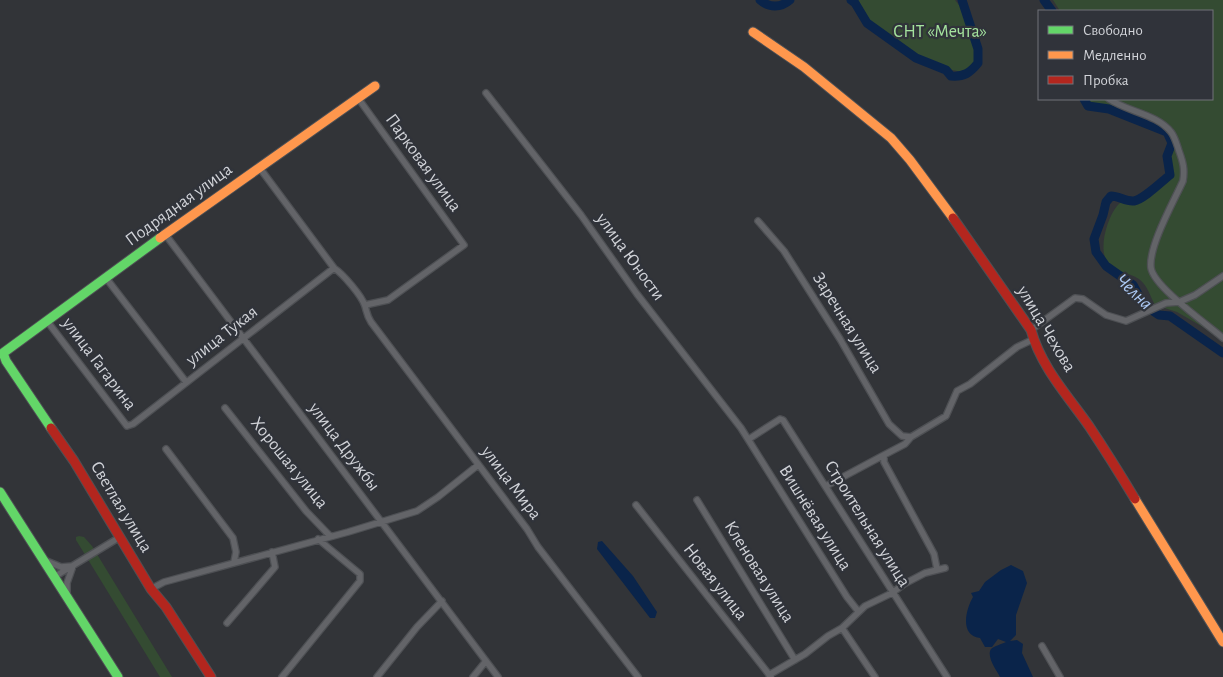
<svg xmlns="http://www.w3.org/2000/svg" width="1223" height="677" font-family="'Alegreya Sans',sans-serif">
  <rect width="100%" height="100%" fill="#323438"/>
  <path fill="#344b32" d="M852,0H955C962,9 971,18 974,29C976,35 976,42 978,48C990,90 933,65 916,56C905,50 893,42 884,34C872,24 862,12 852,0Z
    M1053,0H1223V342L1203,327L1177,312L1155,305C1150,296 1148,286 1139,279C1128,272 1109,271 1105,257C1100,243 1108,217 1117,206C1123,198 1133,200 1141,196C1166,185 1182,153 1162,131C1144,123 1094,112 1084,99H1212V11H1060Z
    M79,536L84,537L92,546L172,677H160L76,540V537Z"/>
  <path fill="#0a244a" d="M602,541L633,576L657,612L655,618H650L597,549L598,542Z
    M1011,565L1023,571L1027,583L1016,615V635L1010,641L1017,640L1023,644L1022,653L1033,677H1000C997,671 986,657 991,649C994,646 1002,644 1006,642L998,639L992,647H985L980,638C959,635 966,609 973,597L971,593L979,591L985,582L1001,570Z"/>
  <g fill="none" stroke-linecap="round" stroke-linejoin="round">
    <path stroke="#0a244a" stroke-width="9" d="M760,0C769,8 781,8 790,0
      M851,0L855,3L867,23L916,58L946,70L951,76C964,77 970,73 978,63V49L962,0
      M1044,0L1052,11
      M1084,99L1088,106L1109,109L1167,132L1172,143L1167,156L1170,175C1161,182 1144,199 1134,201C1126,202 1119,196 1111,196L1106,202L1103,215L1094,239L1096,252L1106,266L1133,285L1144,305L1159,315L1170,316L1223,353"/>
    <defs>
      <path id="street" d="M486,93L581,215L637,294L741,428L847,597L858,611
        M358,98L464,245L388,300L365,305
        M1109,99C1128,112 1157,114 1171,132C1175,137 1177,145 1179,151C1183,162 1185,169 1183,181C1174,201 1148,247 1151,268C1154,287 1207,324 1223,338
        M259,167L334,268C343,274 362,296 365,306C367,313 367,316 371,322L527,529L538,547L638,677
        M758,221L784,251L840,339L889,424L902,436L911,437L946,416L957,391L970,384L1017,347L1032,340
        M165,234L498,677
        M106,278L186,382
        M47,321L127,426L133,424L334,268
        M1031,330L1075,298L1083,299L1106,315L1126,321L1166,303L1179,302L1195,295L1223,276
        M225,408L306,511L330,536
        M911,437L905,444L884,455V462L934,554L937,569
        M749,439L780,419L783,420L947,677
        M166,449L233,538L236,552L234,562
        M826,486L884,455
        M697,500L795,660
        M636,505L771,677
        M44,560L61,567L73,566L67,583V595
        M54,577L120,537
        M151,589L164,582L348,532L417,511L438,497L478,465
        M227,623L275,567L272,552
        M842,628L875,677
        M1042,646L1060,677
        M769,675L805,654L828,636L842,628L865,606L892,593L904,584L925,573L945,568
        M282,677L360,581V574L318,539
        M377,677L417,627L442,601
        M473,677L486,661"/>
      <path id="fast" d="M51,428L6,361L3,353L160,238
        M0,492L118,677"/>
      <path id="slow" d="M753,32L804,67L891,138L910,160L953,218
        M160,238L375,86
        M1135,499L1223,642"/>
      <path id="jam" d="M953,218L1031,330C1041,367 1068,396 1089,426C1105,450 1120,474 1135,499
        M51,428L74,461L151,589L166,607L211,677"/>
    </defs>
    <use href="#street" stroke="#4e5054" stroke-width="8"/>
    <use href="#fast" stroke="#4e5054" stroke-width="11"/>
    <use href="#slow" stroke="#4e5054" stroke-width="11"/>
    <use href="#jam" stroke="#4e5054" stroke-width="11"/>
    <use href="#street" stroke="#636468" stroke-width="5.5"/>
    <use href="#fast" stroke="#63d668" stroke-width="9"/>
    <use href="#slow" stroke="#ff974d" stroke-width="9"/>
    <use href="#jam" stroke="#b3261e" stroke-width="9"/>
  </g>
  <g text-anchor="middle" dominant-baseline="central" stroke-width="4.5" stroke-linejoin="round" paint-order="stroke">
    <g font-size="18" fill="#a5e49e" stroke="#30333a">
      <text x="940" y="32">СНТ «Мечта»</text>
    </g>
    <g font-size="18" fill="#d1d3d8" stroke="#30333a">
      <text transform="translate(423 163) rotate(54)">Парковая улица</text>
      <text transform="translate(179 205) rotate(-36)">Подрядная улица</text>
      <text transform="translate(630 257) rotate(54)">улица Юности</text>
      <text transform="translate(847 323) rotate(58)">Заречная улица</text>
      <text transform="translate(1046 329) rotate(59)">улица Чехова</text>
      <text transform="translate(222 336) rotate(-38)">улица Тукая</text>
      <text transform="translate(99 364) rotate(53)">улица Гагарина</text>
      <text transform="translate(344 447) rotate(53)">улица Дружбы</text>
      <text transform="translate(289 463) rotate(51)">Хорошая улица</text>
      <text transform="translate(511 483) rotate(53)">улица Мира</text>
      <text transform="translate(121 507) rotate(59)">Светлая улица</text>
      <text transform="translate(815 518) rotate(58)">Вишнёвая улица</text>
      <text transform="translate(867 524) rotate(58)">Строительная улица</text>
      <text transform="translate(759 572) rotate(58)">Кленовая улица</text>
      <text transform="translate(715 582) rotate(52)">Новая улица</text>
    </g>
    <g font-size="19" font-style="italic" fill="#adcaf5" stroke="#30333a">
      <text transform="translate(1134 292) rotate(44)">Челна</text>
    </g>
  </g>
  <rect x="1038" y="10" width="175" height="90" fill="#30333a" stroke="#707379"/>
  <rect x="1048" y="26" width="25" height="8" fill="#63d668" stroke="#707379"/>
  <text x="1083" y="35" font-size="15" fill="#d1d3d8">Свободно</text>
  <rect x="1048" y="51" width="25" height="8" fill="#ff974d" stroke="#707379"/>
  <text x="1083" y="60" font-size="15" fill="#d1d3d8">Медленно</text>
  <rect x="1048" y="76" width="25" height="8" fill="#b3261e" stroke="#707379"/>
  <text x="1083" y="85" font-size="15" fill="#d1d3d8">Пробка</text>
</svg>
